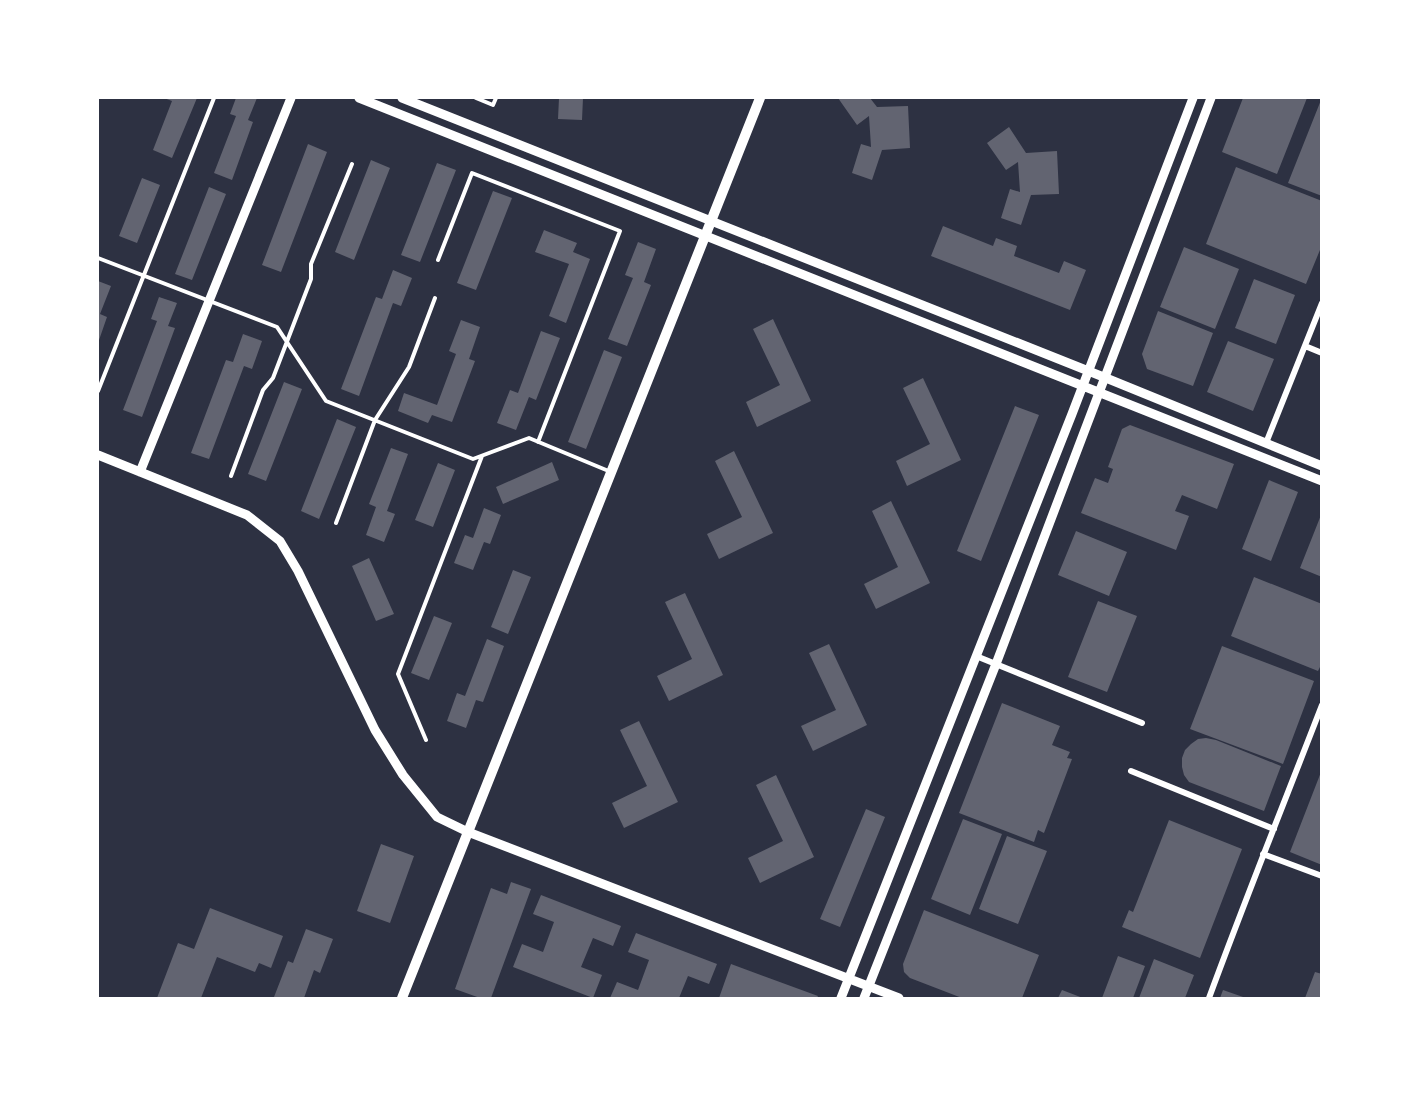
<svg xmlns="http://www.w3.org/2000/svg" width="1419" height="1096" font-family="'Alegreya Sans',sans-serif">
  <rect width="100%" height="100%" fill="#2d3142"/>
  <path fill="#626471" d="M164,98H197L172,158L153,150L172,101Z
    M236,98H257L248,120L253,122L232,180L214,173L236,116L230,114Z
    M559,98H583L582,120L558,119Z
    M838,98H870L877,107L908,106L910,148L882,150L872,180L852,173L861,144L871,147L869,116L857,125Z
    M1243,98H1307L1277,174L1222,152Z
    M1321,100H1322V196L1288,183Z
    M1009,127L1026,153L1057,151L1059,194L1031,195L1021,225L1001,218L1010,189L1020,192L1018,162L1006,170L987,143Z
    M308,144L327,152L281,272L262,265Z
    M371,160L390,168L354,260L335,252Z
    M437,163L456,170L420,262L401,255Z
    M1236,167L1322,201V245L1306,284L1206,244Z
    M142,178L160,185L137,243L119,236Z
    M209,187L226,194L192,280L175,274Z
    M493,191L512,198L476,290L457,283Z
    M943,226L993,246L996,238L1017,246L1014,256L1059,273L1064,261L1086,270L1070,310L931,256Z
    M544,230L577,243L573,252L590,259L566,323L549,316L569,264L535,252Z
    M638,242L656,249L644,282L651,285L627,346L608,339L633,278L625,275Z
    M1184,247L1239,269L1215,329L1160,307Z
    M393,270L412,278L401,306L393,303L359,396L341,389L376,297L382,299Z
    M1254,279L1295,295L1276,344L1235,328Z
    M98,281L111,286L100,314L107,317L98,343Z
    M159,297L177,303L168,326L175,328L142,417L123,410L157,321L151,319Z
    M1158,311L1213,333L1193,386L1147,369L1142,354Z
    M773,319L811,401L757,427L746,402L780,385L753,329Z
    M461,320L480,327L469,359L475,361L452,422L432,415L428,423L398,411L404,393L437,405L456,354L449,351Z
    M541,331L560,338L536,400L529,397L516,430L497,423L510,390L518,393Z
    M243,334L262,341L252,369L244,366L209,459L191,453L226,360L233,362Z
    M1228,341L1274,359L1253,411L1207,392Z
    M604,350L622,357L586,449L568,442Z
    M923,378L961,460L907,486L896,461L930,444L903,388Z
    M284,382L302,389L266,481L248,474Z
    M1015,406L1039,415L981,561L957,551Z
    M337,419L356,427L319,519L301,511Z
    M1130,425L1234,464L1217,509L1182,495L1175,511L1189,516L1176,550L1081,513L1095,478L1108,483L1113,469L1108,467L1122,429Z
    M391,448L408,454L387,511L395,514L384,542L366,535L376,507L369,504Z
    M734,451L773,533L719,559L707,534L742,517L715,461Z
    M552,462L559,480L503,504L496,487Z
    M438,463L455,470L433,527L415,520Z
    M1269,480L1298,492L1271,561L1242,549Z
    M891,501L930,583L876,609L864,584L898,567L872,511Z
    M484,508L501,515L490,544L484,542L473,570L454,563L465,535L473,538Z
    M1321,515H1322V577L1300,568Z
    M1076,531L1127,552L1109,596L1058,575Z
    M369,558L394,614L376,621L352,566Z
    M513,570L531,577L508,634L491,627Z
    M1254,577L1322,604V663L1318,671L1231,636Z
    M685,593L723,675L669,701L657,676L692,659L665,602Z
    M1098,601L1137,616L1107,692L1068,677Z
    M434,616L452,623L429,680L411,673Z
    M487,639L504,646L483,702L476,700L466,728L447,721L457,693L465,696Z
    M829,644L867,725L813,751L801,726L836,710L809,653Z
    M1222,646L1314,681L1283,764L1190,729Z
    M1002,703L1060,726L1052,745L1070,752L1067,758L1072,759L1044,833L1038,830L1034,842L959,813Z
    M639,721L678,802L624,828L612,803L647,786L620,730Z
    M1206,738L1216,740L1281,766L1264,811L1189,782L1184,775L1182,767V758L1185,750L1191,744L1198,739Z
    M1321,772H1322V865L1290,852Z
    M776,775L814,857L760,883L748,858L783,841L756,785Z
    M866,809L885,817L840,927L820,919Z
    M963,819L1002,834L970,915L931,899Z
    M1169,820L1242,849L1200,958L1122,927L1129,910L1133,912Z
    M1007,836L1047,851L1018,924L979,909Z
    M381,844L414,856L390,923L357,911Z
    M511,882L531,889L491,998H480L455,989L491,888L507,894Z
    M541,895L621,926L613,946L593,938L581,967L602,975L593,998L513,967L522,944L543,952L554,922L533,914Z
    M210,908L283,936L271,968L259,963L255,972L217,957L201,998H157L178,943L194,949Z
    M924,910L1039,955L1022,998H962L910,978L904,972L903,964Z
    M306,929L333,939L320,973L314,970L304,998H279L274,997L288,961L293,963Z
    M636,933L717,964L709,984L688,976L679,998H610L617,982L638,990L649,960L628,952Z
    M1118,956L1145,966L1133,998H1102Z
    M1154,959L1194,975L1185,998H1139Z
    M731,964L818,996L817,998H719Z
    M1315,972L1322,974V998H1305Z
    M1062,990L1083,998H1058Z
    M1223,990L1246,998H1220Z"/>
  <g fill="none" stroke-linecap="round" stroke-linejoin="round">
    <path stroke="#fff" stroke-width="4" d="M476,98L493,105L496,98
      M98,258L277,327L326,401L473,459L529,438L611,472
      M438,260L472,173L620,231L538,442
      M98,391L214,98
      M231,476L263,390L273,378L311,279V264L352,164
      M336,523L375,420L409,367L435,298
      M426,740L398,674L482,456"/>
    <path stroke="#fff" stroke-width="6" d="M1305,346L1322,353
      M1266,443L1322,303
      M976,656L1142,723
      M1131,771L1274,829
      M1263,854L1322,876
      M1209,998C1245,900 1284,803 1322,705"/>
    <path stroke="#fff" stroke-width="9" d="M359,98L1322,481
      M402,98L1106,378L1322,466
      M98,455L247,515L280,541L298,571L375,730L403,775L437,817L468,832L899,998
      M140,472L291,98
      M841,998L1072,414L1193,98
      M864,998L996,664L1211,98"/>
    <path stroke="#fff" stroke-width="10" d="M402,998L760,98"/>
  </g>
  <rect width="1419" height="1096" fill="none" stroke="#ffffff" stroke-width="198"/>
</svg>
